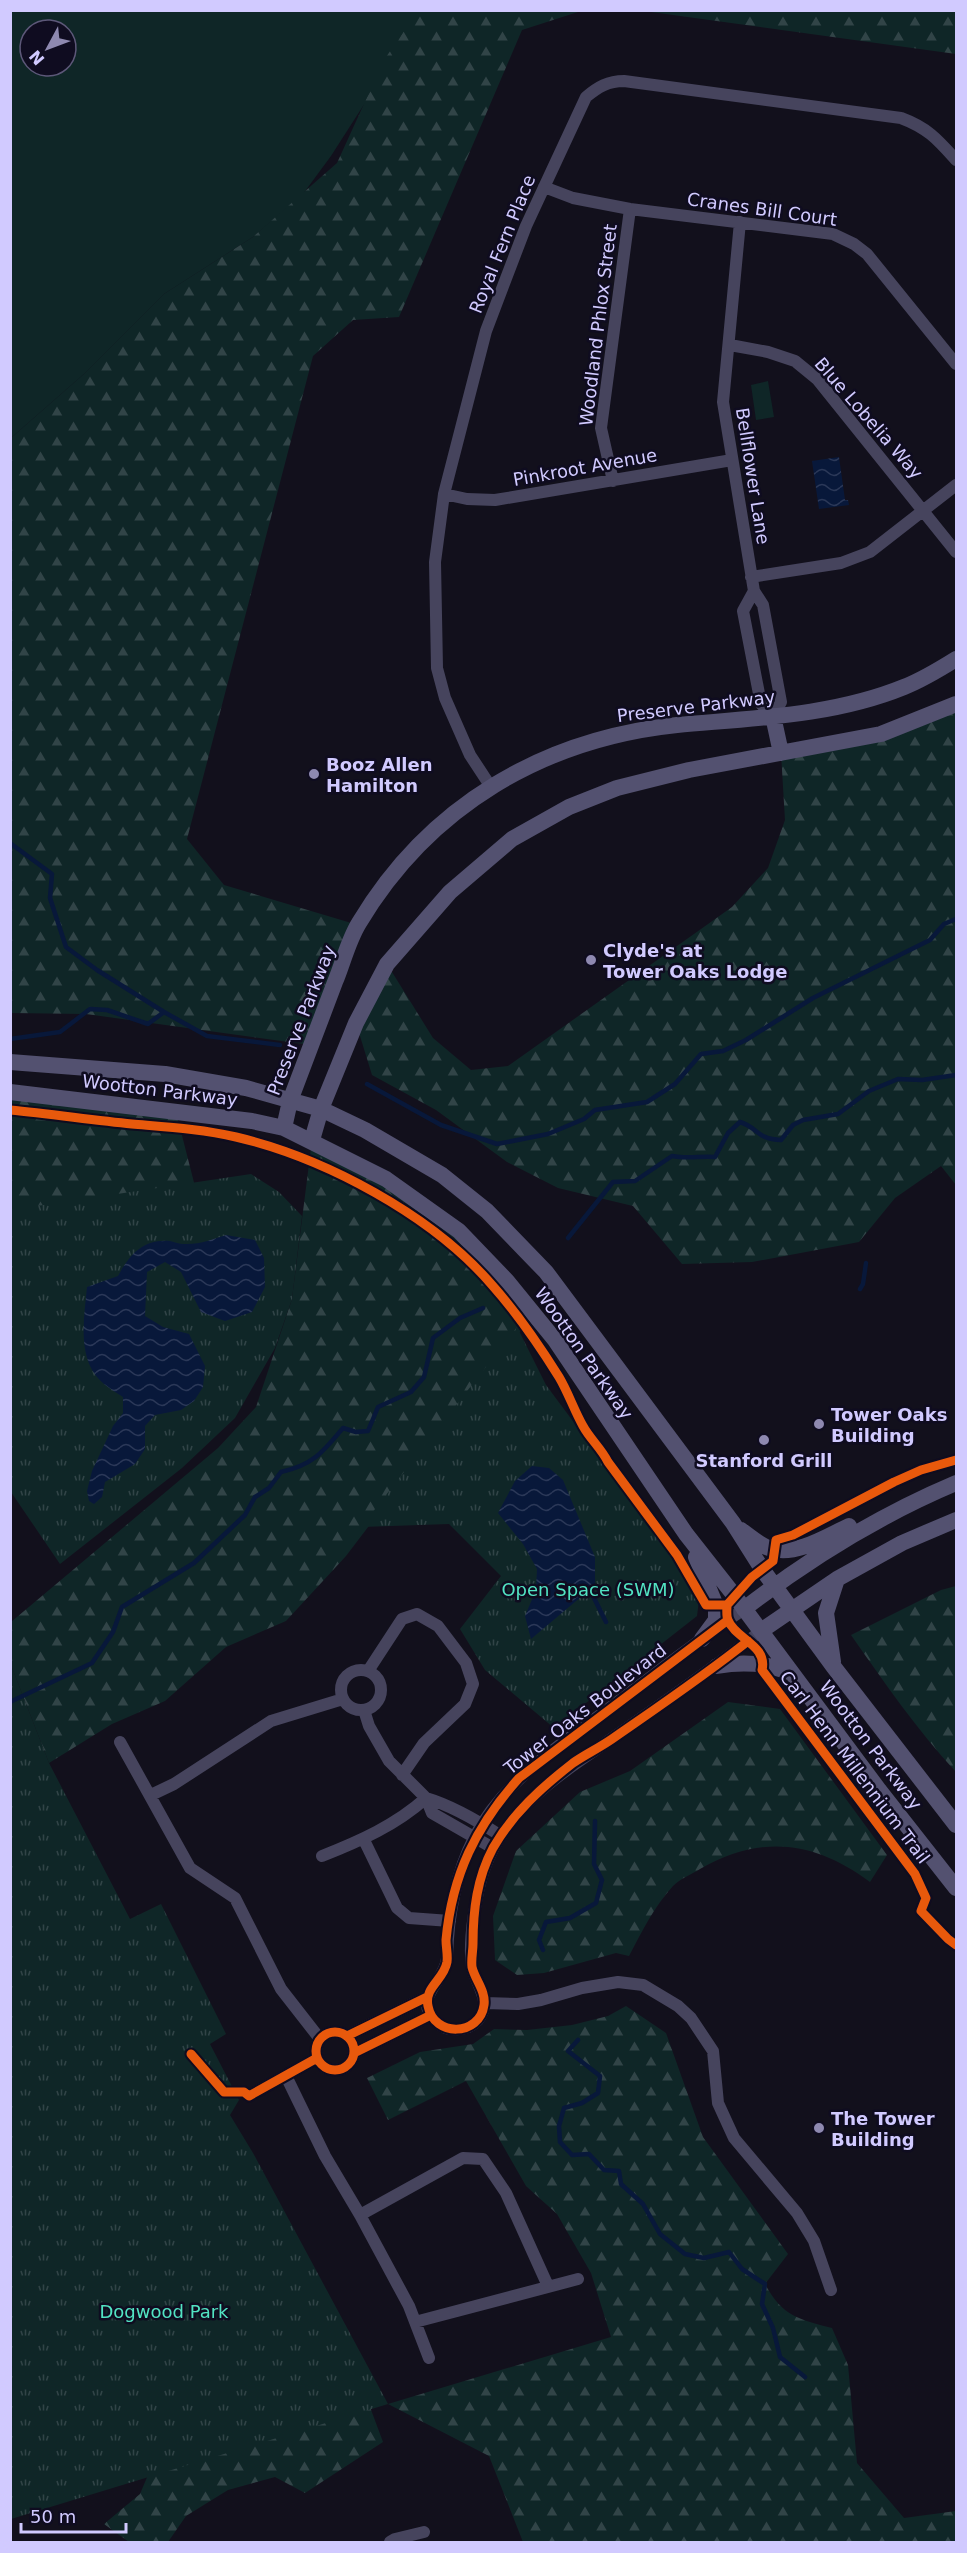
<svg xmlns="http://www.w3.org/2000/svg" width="967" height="2553" font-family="'DejaVu Sans',sans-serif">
  <defs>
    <pattern id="forest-firs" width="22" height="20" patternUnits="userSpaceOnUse" patternTransform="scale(1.5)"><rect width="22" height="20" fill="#0f2627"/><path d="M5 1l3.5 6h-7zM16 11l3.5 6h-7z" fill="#314447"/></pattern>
    <pattern id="park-tufts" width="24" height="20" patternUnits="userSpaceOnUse" patternTransform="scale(1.5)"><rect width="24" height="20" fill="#0f2627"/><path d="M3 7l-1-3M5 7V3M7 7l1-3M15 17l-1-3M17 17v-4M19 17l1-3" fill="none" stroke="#314447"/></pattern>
    <pattern id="water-waves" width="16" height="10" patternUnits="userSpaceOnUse" patternTransform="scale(1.5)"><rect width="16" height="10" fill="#08183a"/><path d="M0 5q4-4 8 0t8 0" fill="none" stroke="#2b3858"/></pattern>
  </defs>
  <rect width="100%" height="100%" fill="#12101c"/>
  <path fill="#0f2627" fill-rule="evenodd" d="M11,11H424L331,156L303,194L253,237L164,294L84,374L11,438ZM30,30H66V66H30Z
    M768,381L774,417L756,420L751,385Z"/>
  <path fill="url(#forest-firs)" d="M418,11H581L522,30L399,317L353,320L313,356L187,839L224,885L358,925L311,1045L86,1014L11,1013V438L84,374L164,294L253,237L337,163L384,60Z
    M644,11H956V54Z
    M956,704V1185L941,1166L895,1198L859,1242L752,1262L682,1264L633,1206L558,1188L507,1162L436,1110L372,1075L356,1023L387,964L433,1038L471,1070L508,1066L732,907L768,868L785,820L781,753L828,745Z
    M11,1092L176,1112L201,1210L11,1421Z
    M312,1140L459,1231L534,1315L480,1380L346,1556L286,1621L226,1647L165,1701L112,1724L49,1763L11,1665V1622L218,1448L256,1407L292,1299Z
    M956,1586V1772C917,1730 884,1682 851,1635L941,1590Z
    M728,1702L780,1709L887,1855L870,1882C815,1841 761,1834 700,1869C692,1874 680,1879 673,1886C654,1907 642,1931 629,1956L616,1953L544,1973L517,1975L495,1960L493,1916L516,1851L580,1792L630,1771Z
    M626,2006L666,2033L703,2137L788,2254L765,2284C782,2316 798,2319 832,2328L848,2365L857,2463L904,2518L956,2511V2542H523L489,2456L388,2404L611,2337L591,2273L557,2214L526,2186L466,2081L388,2120L367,2078L420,2052L473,2044L494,2029L527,2030L572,2025L608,2016Z
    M364,2391L383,2442L305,2493L275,2477L228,2490L186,2516L168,2542H129L104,2524L140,2494L156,2456Z"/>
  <path fill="url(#park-tufts)" d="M251,1174L279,1192L302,1216L292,1299L275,1348L235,1418L182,1468L60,1564L11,1492L10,1210Z
    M517,1327L546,1385L700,1592L697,1616L554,1728L485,1670L460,1629L501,1576L449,1524L361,1527Z
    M11,1665L49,1763L130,1919L161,1904L226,2034L210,2044L239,2100L230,2115L253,2153L388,2404L11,2519Z"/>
  <path fill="url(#water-waves)" d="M839,457L845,500H848L849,505L819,509L812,461Z
    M226,1235L255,1240L264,1258L265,1287L252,1312L225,1321L201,1312L181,1272L165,1262L147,1272L145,1316L163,1327L189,1334L205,1366L203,1387L194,1401L181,1410L155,1415L145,1426V1449L135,1464L105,1482L102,1497L94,1504L89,1501L87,1491L92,1471L113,1426L123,1413V1397C117,1393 110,1389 104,1384C76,1361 84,1319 87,1287L118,1276C130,1254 143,1239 170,1241C175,1242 179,1244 184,1244C199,1245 213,1239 226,1235Z
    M532,1466L549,1468L563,1480L595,1557V1588L582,1596L531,1639L525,1616L536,1590L537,1569L523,1544L498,1513L515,1481Z"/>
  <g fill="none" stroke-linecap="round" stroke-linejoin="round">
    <path stroke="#08183a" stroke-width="4.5" d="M10,843L52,874L50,898L66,947L97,970L164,1012
      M10,1039L60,1032L90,1009L107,1010L148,1024L164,1012L207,1036L280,1045
      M367,1084L441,1125L497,1144L548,1134L584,1119L595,1110L647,1102L675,1084L701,1054L723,1051L746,1040L813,998L930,940L944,924L956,919
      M568,1238L613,1182L635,1181L672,1156C687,1159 700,1156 715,1157L728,1133L740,1122C759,1128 756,1139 781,1140L793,1125L803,1120L838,1114L869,1091L898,1079L922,1080L956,1075
      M860,1289L863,1284L866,1263
      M587,1593L593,1596L606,1622
      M10,1702L92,1663L113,1632L122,1607L194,1563L245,1515L255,1497L269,1488L281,1472C313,1465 323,1452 343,1428L356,1432L368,1431L378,1407L411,1392L424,1377L433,1338L460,1318L483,1308
      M543,1950L539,1940L546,1922L570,1918L596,1903L602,1880L594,1864L595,1821
      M578,2040L568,2051L600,2076L598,2093L582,2103L564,2108L559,2126L560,2142L572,2155L589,2154L604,2170L619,2171L621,2184L643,2204L660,2234L685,2254L704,2258L729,2252L742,2269L765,2284L762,2304L773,2328L780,2357L805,2377"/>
    <path stroke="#46445d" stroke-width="12" d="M544,187L573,198L630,209L833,234L854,244L867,254L956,364
      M740,222L723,402L754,591L763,605L781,702L773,716L761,704L743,611L754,591
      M730,345L768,352L795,361L817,379L956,552
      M613,481L601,428L630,209
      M444,494L467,499L495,500L732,460
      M751,577L841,563L870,552L956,485
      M491,787L470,755L445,698L437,668L435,562L444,494L486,331L526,226L586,97C598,87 608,81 624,81L901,118C928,128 938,140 956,160
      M744,1609C700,1639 659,1671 616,1703C565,1742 504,1779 474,1838C455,1875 448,1918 447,1958C446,1982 409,1998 438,2023C443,2028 451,2030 459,2029C466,2029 473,2025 478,2020C493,2001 476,1985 472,1967C468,1942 476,1891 485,1867C510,1799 577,1764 633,1724C676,1694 719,1664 761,1631
      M341 1690a20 20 0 1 1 40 0a20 20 0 1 1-40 0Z
      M368,1671L402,1619L417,1614L438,1626L466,1663L473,1684L465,1704L424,1743L402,1775
      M364,1710L369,1726L389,1761L426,1798L432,1813L493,1848
      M120,1742L190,1868L235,1898L281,1989L320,2039
      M151,1795L174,1784L271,1721L343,1699
      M426,1798C453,1806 478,1821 501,1836
      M364,1840L397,1908L409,1918L450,1921
      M322,1856C360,1841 396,1825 426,1798
      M485,2003L518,2004L541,2000L582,1988L618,1982L643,1985L678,2006L691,2018L713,2051L718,2103L734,2138L797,2213L814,2241L831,2290
      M316 2051a19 19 0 1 1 38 0a19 19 0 1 1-38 0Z
      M347,2036L427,1997
      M354,2053L431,2015
      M286,2076L325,2156L360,2215L409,2306L429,2358
      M249,2096L317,2058
      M360,2215L463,2158L483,2159L506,2193L548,2286
      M415,2322L578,2279
      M390,2542L395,2539L424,2532"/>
    <path stroke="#535170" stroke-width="16" d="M773,716L781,753
      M10,1062L165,1074L246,1088L321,1109L365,1130L442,1175L487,1211L546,1272L733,1523L762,1569L833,1666L956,1825
      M10,1092L252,1121L284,1128L386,1179L459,1231L507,1281L555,1340L686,1534L734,1595L879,1790L956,1888
      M284,1128L290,1101C305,1061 320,1022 335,982C343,963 348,941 359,923C429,806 543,739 677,725C753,718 833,716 904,687C922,680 940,669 956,659
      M312,1140L321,1109L356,1023L387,964L450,892L512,839L569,807L617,788L689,770L881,734L956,704
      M741,1530C751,1537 761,1547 773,1549C798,1555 827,1536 849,1526
      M696,1557L716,1606V1620L702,1639
      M744,1609C810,1558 880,1515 956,1483
      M761,1631L837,1579L902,1543L956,1520
      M833,1662L826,1613L837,1579
      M717,1666C744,1661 765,1663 792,1673"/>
    <defs>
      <path id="cycleway" d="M10,1110C51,1114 92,1120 132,1124C167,1127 202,1129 236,1137C325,1158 432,1215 492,1285C517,1313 539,1345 559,1377C568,1392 574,1410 583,1426C590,1439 601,1448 608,1462L677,1555L706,1605H727C727,1609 726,1616 728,1620C735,1639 768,1645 762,1670L915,1874L926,1898L921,1911L948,1939L956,1945
        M727,1605L752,1577L773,1561L776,1540L793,1535L894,1482L921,1470L956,1460
        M728,1620L519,1778C476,1826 452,1875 446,1940C446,1947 448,1955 447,1962C444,1980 424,1987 428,2006C434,2038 480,2036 484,2005C486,1991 475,1980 472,1967C471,1959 473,1951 473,1944C473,1910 477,1878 493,1848C513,1813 542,1787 573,1763C586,1754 599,1748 612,1739C658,1707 704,1676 748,1641
        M316 2051a19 19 0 1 1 38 0a19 19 0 1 1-38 0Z
        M347,2036L427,1997
        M354,2053L431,2015
        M191,2054L224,2092H244L249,2096L317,2058"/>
    </defs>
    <use href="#cycleway" stroke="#0f0c20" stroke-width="13"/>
    <use href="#cycleway" stroke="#e8590c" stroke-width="9"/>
  </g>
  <g fill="#8e89b0" stroke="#0f0c20" stroke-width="2">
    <circle cx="314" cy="774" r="6"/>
    <circle cx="591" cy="960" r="6"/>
    <circle cx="819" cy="1424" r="6"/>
    <circle cx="764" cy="1440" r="6"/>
    <circle cx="819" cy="2128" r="6"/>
  </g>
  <g text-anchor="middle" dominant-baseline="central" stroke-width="5" stroke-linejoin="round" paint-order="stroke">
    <g font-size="18" fill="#d1caff" stroke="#0f0c20">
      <text transform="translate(762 209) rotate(8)">Cranes Bill Court</text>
      <text transform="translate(502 244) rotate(-68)">Royal Fern Place</text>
      <text transform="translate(598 325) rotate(-83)">Woodland Phlox Street</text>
      <text transform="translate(869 418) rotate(49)">Blue Lobelia Way</text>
      <text transform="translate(585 467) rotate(-10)">Pinkroot Avenue</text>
      <text transform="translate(753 476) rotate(81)">Bellflower Lane</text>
      <text transform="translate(696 706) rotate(-7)">Preserve Parkway</text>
      <text transform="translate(301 1020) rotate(-69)">Preserve Parkway</text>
      <text transform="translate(160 1090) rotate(7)">Wootton Parkway</text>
      <text transform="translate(584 1353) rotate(55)">Wootton Parkway</text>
      <text transform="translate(585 1709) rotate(-38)">Tower Oaks Boulevard</text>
      <text transform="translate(871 1745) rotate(53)">Wootton Parkway</text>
      <text transform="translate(855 1767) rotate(53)">Carl Henn Millennium Trail</text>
    </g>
    <g font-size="18" font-weight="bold" fill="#d1caff" stroke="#0f0c20" text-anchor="start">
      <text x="326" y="764">Booz Allen<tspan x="326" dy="21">Hamilton</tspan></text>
      <text x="603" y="950">Clyde's at<tspan x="603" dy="21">Tower Oaks Lodge</tspan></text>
      <text x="831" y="1414">Tower Oaks<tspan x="831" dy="21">Building</tspan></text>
      <text x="764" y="1460" text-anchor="middle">Stanford Grill</text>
      <text x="831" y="2118">The Tower<tspan x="831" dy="21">Building</tspan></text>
    </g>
    <g font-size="18" fill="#52e3c3" stroke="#0f0c20">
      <text x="588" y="1589">Open Space (SWM)</text>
      <text x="164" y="2311">Dogwood Park</text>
    </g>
  </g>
  <rect width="967" height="2553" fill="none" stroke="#d1caff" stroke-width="24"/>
  <g transform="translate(48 48) rotate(229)"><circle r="28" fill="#0f0c20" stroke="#5d5879" stroke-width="1.5"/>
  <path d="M0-4.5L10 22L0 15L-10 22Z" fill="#8e89b0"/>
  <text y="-9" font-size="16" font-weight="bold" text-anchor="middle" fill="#d1caff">N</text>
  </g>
  <path d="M21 2523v9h105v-9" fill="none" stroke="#d1caff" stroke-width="3"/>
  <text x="30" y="2523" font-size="18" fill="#d1caff" stroke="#0f0c20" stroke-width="4.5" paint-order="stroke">50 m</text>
</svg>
